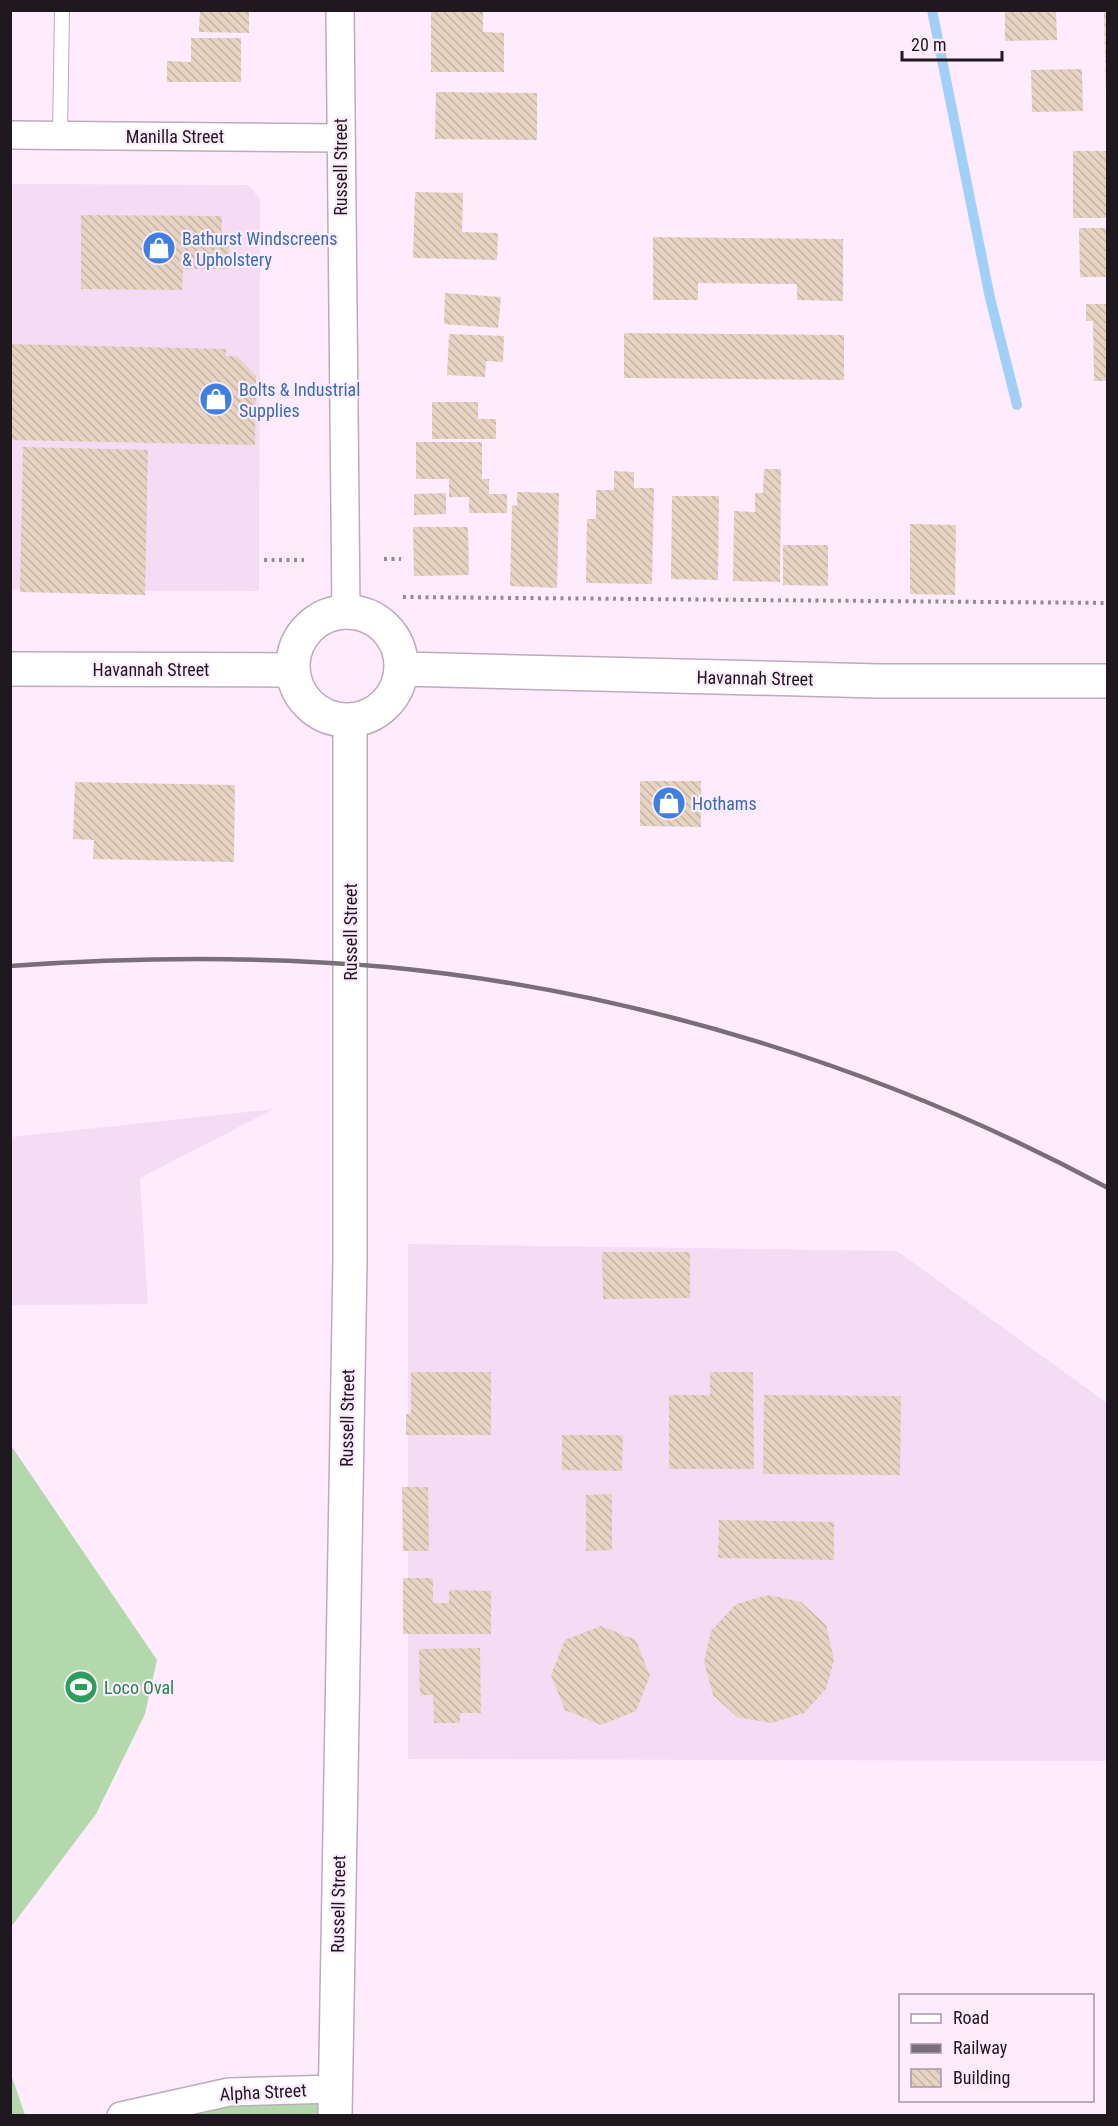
<svg xmlns="http://www.w3.org/2000/svg" width="1118" height="2126" font-family="'Roboto Condensed',sans-serif">
  <defs>
    <pattern id="building-back-hatch" width="6" height="6" patternUnits="userSpaceOnUse" patternTransform="scale(1.5)"><rect width="6" height="6" fill="#e6d3c1"/><path d="M-1 5l2 2M0 0l6 6M5-1l2 2" fill="none" stroke="#c5b4a5"/></pattern>
  </defs>
  <rect width="100%" height="100%" fill="#feebfe"/>
  <path fill="#f5dcf5" d="M11,184L248,185L260,199L259,591L11,590Z
    M274,1109L140,1178L148,1304L15,1305L11,1307V1137Z
    M408,1244L897,1251L1107,1403V1761L408,1759Z"/>
  <path fill="#b3d8ab" d="M10,1444L157,1660L145,1714L96,1814L11,1927Z
    M11,2074L25,2115H11Z
    M335,2089V2115L121,2116Z"/>
  <g fill="none" stroke-linecap="round" stroke-linejoin="round">
    <path stroke="#a0d0f8" stroke-width="10" d="M932,10L990,298L1017,405"/>
  </g>
  <path fill="url(#building-back-hatch)" d="M200,10H249V33L199,32Z
    M431,10H483V32L504,33V72H431Z
    M1005,10H1056L1057,40L1005,41Z
    M1104,10H1108V100H1106Z
    M191,38H241V82H167V61L191,62Z
    M1082,69L1083,111L1032,112L1031,70Z
    M436,92L537,93V140L435,139Z
    M1073,151H1108V218H1073Z
    M415,192L463,193L462,232L498,233L497,260L413,258Z
    M81,215L222,216L221,245L229,246V269H183L182,290L81,289Z
    M1079,228H1108L1107,277H1080Z
    M653,237L843,239V301L797,300V284L698,283V300H653Z
    M445,293L501,297L498,328L444,324Z
    M1086,304H1108V381H1094L1093,321H1086Z
    M624,333L844,335V380L624,378Z
    M449,334L504,336L503,362L486,361L485,377L447,375Z
    M10,344L226,349V356H237L256,376L255,445L10,440Z
    M432,402H478V419H496V439H432Z
    M416,442H482V479H489V494H507V513H469V497H449V479H416Z
    M23,447L148,450L145,595L20,592Z
    M764,469H781L780,582L733,581L734,511L755,512V493H763Z
    M614,471L634,472V488H654L652,584L586,583L587,519H596V490H614Z
    M517,492L559,493L557,588L510,586L512,505L517,506Z
    M446,493V514L414,515V494Z
    M672,496H719L718,580L671,579Z
    M910,524L956,525L955,595L910,594Z
    M413,527H468L469,575L414,576Z
    M783,545H828V586L783,585Z
    M640,781H701V827L640,826Z
    M75,782L235,785L234,862L93,859L94,840L73,839Z
    M602,1252H690V1298L603,1299Z
    M411,1372H491V1435H406V1414H411Z
    M710,1372H753L754,1469H669V1395H710Z
    M764,1395L901,1396L900,1475L763,1474Z
    M562,1435H623L622,1471L562,1470Z
    M402,1487H428L429,1551H403Z
    M612,1494V1550L586,1551V1495Z
    M719,1520L834,1522V1560L718,1558Z
    M403,1578H433V1603H449V1590L491,1591V1634H403Z
    M769,1595L801,1602L826,1625L834,1660L826,1689L804,1713L772,1723L737,1717L713,1695L704,1662L711,1631L736,1604Z
    M601,1626L636,1640L650,1676L636,1711L601,1725L565,1710L551,1675L565,1640Z
    M480,1648L481,1713H460V1723H434L433,1695H420L419,1649Z"/>
  <g fill="none" stroke-linecap="round" stroke-linejoin="round">
    <defs>
      <path id="service" d="M60,135L62,10"/>
      <path id="minor" d="M340,10L346,611
        M10,135L339,138
        M121,2116L229,2092L335,2089"/>
      <path id="tertiary" d="M293 666a54 54 0 1 1 108 0a54 54 0 1 1-108 0Z
        M10,669L292,670
        M402,669L878,681H1108
        M335,2116L350,1262V720"/>
    </defs>
    <use href="#service" stroke="#bdabbd" stroke-width="16"/>
    <use href="#minor" stroke="#bdabbd" stroke-width="30"/>
    <use href="#tertiary" stroke="#bdabbd" stroke-width="36"/>
    <path stroke="#978a97" stroke-width="4" stroke-dasharray="3 4.5" stroke-linecap="butt" d="M384,559H401
      M264,560H304
      M403,597L1108,603"/>
    <use href="#service" stroke="#fff" stroke-width="14"/>
    <use href="#minor" stroke="#fff" stroke-width="27"/>
    <use href="#tertiary" stroke="#fff" stroke-width="33"/>
    <path stroke="#7a6e7a" stroke-width="4.5" d="M10,966C135,957 262,956 387,967C636,991 888,1069 1108,1188"/>
  </g>
  <defs>
    <symbol id="shop-disc" viewBox="-11 -11 22 22"><circle r="9.5" fill="#3f7fe0" stroke="#feebfe"/><path d="M-5-2.5h2.3a2.7 3.5 0 0 1 5.4 0H5L5.5 6h-11ZM-1.5-2.5h3a1.5 2.3 0 0 0-3 0Z" fill="#fff"/></symbol>
    <symbol id="stadium-disc" viewBox="-11 -11 22 22"><circle r="9.5" fill="#2e9e5b" stroke="#feebfe"/><path d="M0-5a6.5 5 0 1 0 0 10a6.5 5 0 1 0 0-10ZM-3.5-1.8h7v3.6h-7Z" fill="#fff"/></symbol>
  </defs>
  <g fill-rule="evenodd">
    <use href="#shop-disc" x="140" y="229" width="38" height="38"/>
    <use href="#shop-disc" x="197" y="380" width="38" height="38"/>
    <use href="#shop-disc" x="650" y="784" width="38" height="38"/>
    <use href="#stadium-disc" x="62" y="1668" width="38" height="38"/>
  </g>
  <g text-anchor="middle" dominant-baseline="central" stroke-width="4.5" stroke-linejoin="round" paint-order="stroke">
    <g font-size="18" fill="#1f181f" stroke="#feebfe">
      <text x="175" y="136">Manilla Street</text>
      <text transform="translate(340 167) rotate(-90)">Russell Street</text>
      <text x="151" y="669">Havannah Street</text>
      <text transform="translate(755 678) rotate(1)">Havannah Street</text>
      <text transform="translate(350 932) rotate(-90)">Russell Street</text>
      <text transform="translate(347 1418) rotate(-89)">Russell Street</text>
      <text transform="translate(338 1904) rotate(-89)">Russell Street</text>
      <text transform="translate(263 2092) rotate(-3)">Alpha Street</text>
    </g>
    <g font-size="18" fill="#366cbe" stroke="#feebfe" text-anchor="start">
      <text x="182" y="238">Bathurst Windscreens<tspan x="182" dy="21">&amp; Upholstery</tspan></text>
      <text x="239" y="389">Bolts &amp; Industrial<tspan x="239" dy="21">Supplies</tspan></text>
      <text x="692" y="803">Hothams</text>
    </g>
    <g font-size="18" fill="#27864d" stroke="#feebfe" text-anchor="start">
      <text x="104" y="1687">Loco Oval</text>
    </g>
  </g>
  <rect width="1118" height="2126" fill="none" stroke="#1f181f" stroke-width="24"/>
  <rect x="899" y="1994" width="195" height="108" fill="#feebfe" stroke="#a597a5" stroke-width="1.5"/>
  <rect x="911" y="2014" width="30" height="9" fill="#ffffff" stroke="#a597a5" stroke-width="1.5"/>
  <text x="953" y="2024" font-size="18" fill="#1f181f">Road</text>
  <rect x="911" y="2044" width="30" height="9" fill="#7a6e7a" stroke="#a597a5" stroke-width="1.5"/>
  <text x="953" y="2054" font-size="18" fill="#1f181f">Railway</text>
  <rect x="911" y="2069" width="30" height="18" fill="url(#building-back-hatch)" stroke="#a597a5" stroke-width="1.5"/>
  <text x="953" y="2084" font-size="18" fill="#1f181f">Building</text>
  <path d="M902 51v9h100v-9" fill="none" stroke="#1f181f" stroke-width="3"/>
  <text x="911" y="51" font-size="18" fill="#1f181f" stroke="#feebfe" stroke-width="4.5" paint-order="stroke">20 m</text>
</svg>
